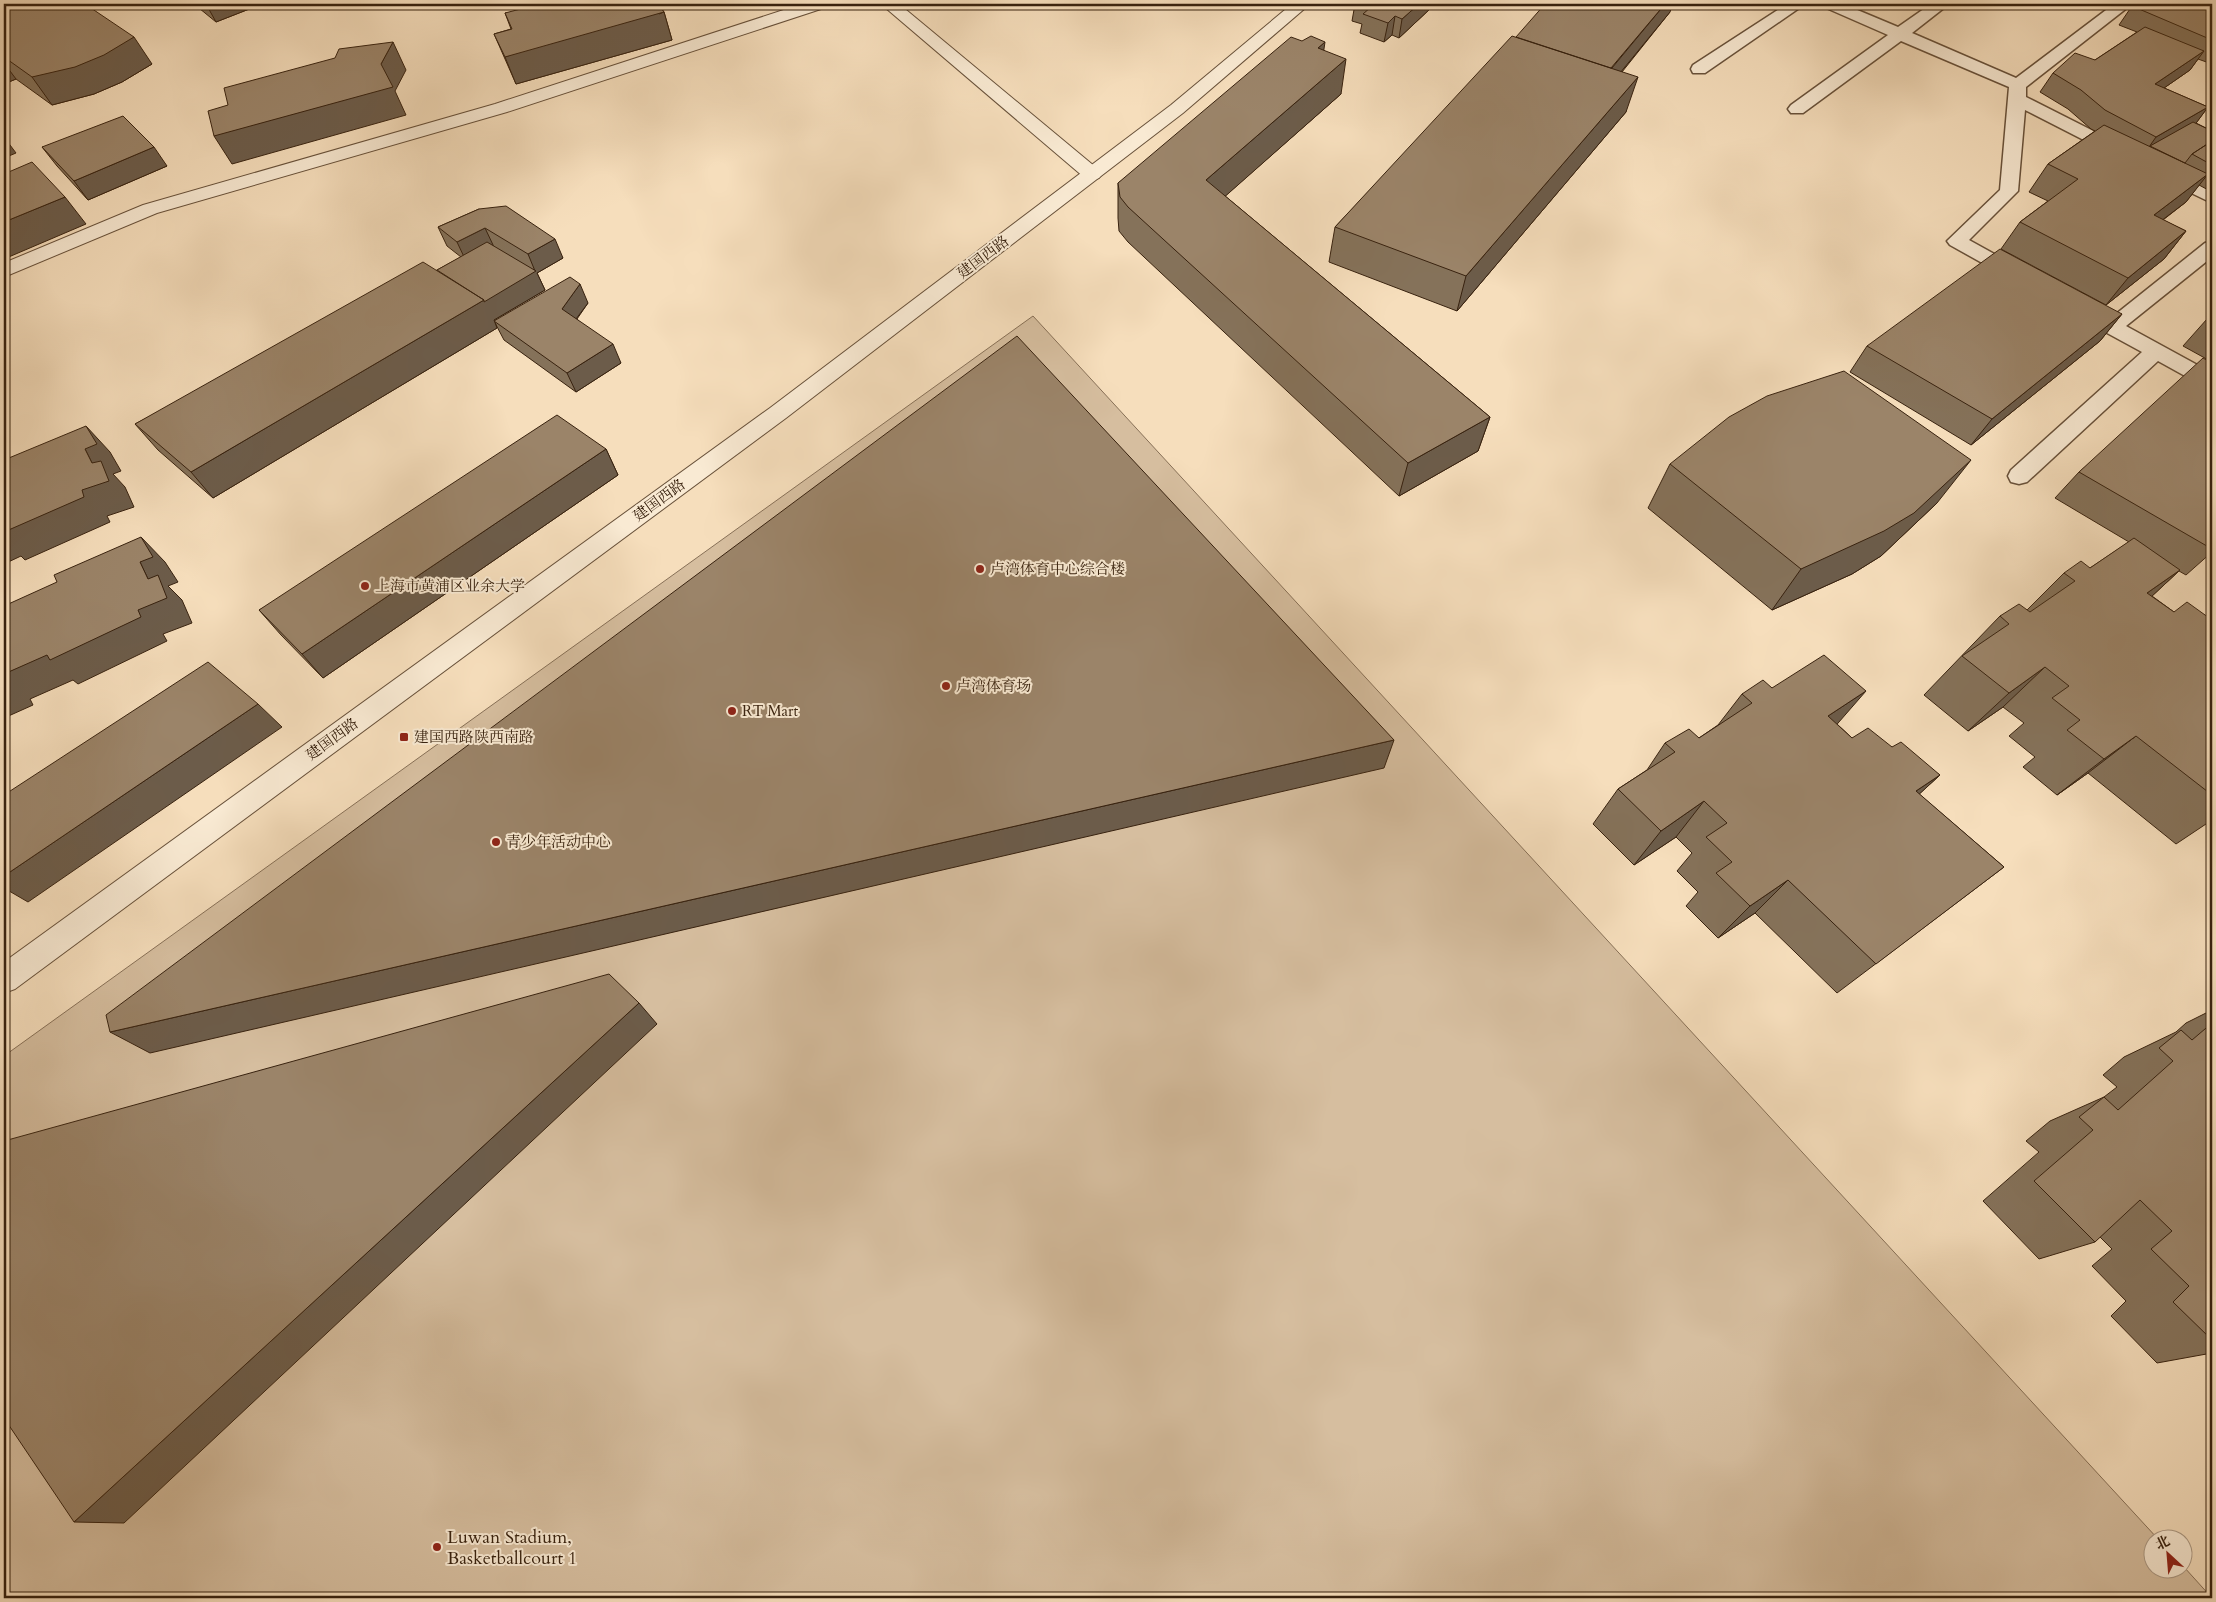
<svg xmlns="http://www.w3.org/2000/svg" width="2216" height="1602" font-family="Cardo,'Noto Serif SC',serif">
  <rect width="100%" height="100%" fill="#f6debc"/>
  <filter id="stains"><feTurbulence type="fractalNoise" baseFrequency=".004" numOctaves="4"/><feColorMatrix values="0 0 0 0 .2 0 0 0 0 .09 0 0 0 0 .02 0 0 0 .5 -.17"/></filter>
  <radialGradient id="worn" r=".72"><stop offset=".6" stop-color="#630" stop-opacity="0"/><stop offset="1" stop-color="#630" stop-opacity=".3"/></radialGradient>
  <path fill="#d6be9f" stroke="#877057" d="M1033,316L2158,1539L2154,1540V1570H2184V1567L2212,1598H4V1056Z"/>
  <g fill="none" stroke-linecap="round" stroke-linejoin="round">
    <defs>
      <path id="service" d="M1787,4H1805L1705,73H1693L1691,69L1693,65Z
        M1822,4H1843L1898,27L1931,4H1949L1912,33L2016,78L2114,4H2132L2026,87V97L2127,148L2130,152L2127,156L2121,157L2115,156L2025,110L2018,191L1969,240L2025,271L2028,275L2025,279L2018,281L2011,279L1950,245L1947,241L2000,190L2009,87L1901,41L1803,113H1791L1788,109L1791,105L1888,35L1824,7Z
        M2164,168L2212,190V203L2158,177L2155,173L2158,169Z
        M2212,241V257L2126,326L2212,373V389L2205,387L2158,361L2027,482L2019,484L2011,482L2008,476L2011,470L2142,352L2074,315L2071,310L2074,305C2087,302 2099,311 2111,318L2205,243Z"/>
      <path id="pedestrian" d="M802,4H826L824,8L507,112L157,213L4,277V263L143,205L495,104Z
        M881,4H899L1099,170L1102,174L1099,178L1092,180L1085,178Z"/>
      <path id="tertiary" d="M1292,4H1310L1183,113L786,418L15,989L4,993V962L770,408L1171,105Z"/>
    </defs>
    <use href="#service" stroke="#68513a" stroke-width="3"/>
    <use href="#pedestrian" stroke="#68513a" stroke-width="2"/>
    <use href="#tertiary" stroke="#68513a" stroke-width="2"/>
    <use href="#service" fill="#f9ead3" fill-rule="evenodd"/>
    <use href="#pedestrian" fill="#f9ead3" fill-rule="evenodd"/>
    <use href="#tertiary" fill="#f9ead3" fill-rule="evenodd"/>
  </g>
  <path fill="#85725a" stroke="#38220f" d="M4,4L152,64L122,82L94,94L52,105L16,79L4,84Z
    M194,4H262L216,22Z
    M662,4L661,8L664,12L672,40L516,84L494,34L511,29L505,13Z
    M1355,4H1432L1431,8L1399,38L1392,35L1384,42L1360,33L1362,24L1352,21Z
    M2132,6H2212V64L2198,59L2190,70L2164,88L2208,107L2196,123L2212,131V192L2199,185L2186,202L2163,220L2186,231L2164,259L2106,305L2001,249L2020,222L2048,201L2029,192L2048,164L2095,131L2091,129L2068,109L2040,92L2053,73L2095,60L2137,32L2119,25Z
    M1670,12L1622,72L1626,112L1457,311L1329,262L1335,227L1516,37Z
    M1324,50L1341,94L1225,196L1490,417L1478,451L1399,496L1128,242L1119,231L1118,218V183Z
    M42,147L167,166L88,200L57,166Z
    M479,209L563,258L537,273L545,290L494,320L497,328L213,498L158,450L135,424L437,270L461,257L447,246L438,227Z
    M2212,283V289L2209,287Z
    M588,303L577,319L621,363L576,392L504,340L494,321Z
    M2122,314L2100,341L1971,445L1850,372L1867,346Z
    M2212,315V362L2183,346L2207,319Z
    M2212,363V552L2186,575L2179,571L2152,596L2174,612L2212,620V820L2176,844L2088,773L2057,795L2023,767L2035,757L2009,736L2024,723L2003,707L1968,731L1924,695L2000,616L2027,610L2064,573L2090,568L2129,542L2055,498L2079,472Z
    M606,449L618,475L323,678L281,635L259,610Z
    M1670,464L1937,503L1881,556L1852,574L1772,610L1648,508Z
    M1772,688L1837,724L1852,738L1892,747L1940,775L1919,794L2004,867L1837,993L1755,913L1718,938L1686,906L1698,892L1677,871L1692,853L1676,837L1634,865L1593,824L1618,789L1647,770L1665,743L1699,738L1718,725L1742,694Z
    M2212,1010V1353L2157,1363L2111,1316L2126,1301L2092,1266L2112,1249L2100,1237L2095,1242L2039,1259L1983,1201L2039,1152L2026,1141L2050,1121L2104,1097L2117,1087L2103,1075L2124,1057L2176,1032L2186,1023Z"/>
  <path fill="#6c5c4a" stroke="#38220f" d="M100,4H109L102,7Z
    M206,4H262L216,22Z
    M396,4H408L398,7Z
    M653,4H662L659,14L664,12L672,40L516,84L505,57Z
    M762,4H770L762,6Z
    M1419,4H1432L1431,8L1399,38L1402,19Z
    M1665,4H1673L1670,12L1597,101L1607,74Z
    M1395,16L1392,35L1384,42L1388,23Z
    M134,37L152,64L122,82L94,94L52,105L32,77Z
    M393,42L406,70L395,91L406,115L232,164L214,136L381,64Z
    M1325,42L1320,76L1318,48Z
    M2204,51L2190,70L2141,104L2155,84Z
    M1346,59L1341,94L1204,215L1206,180Z
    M4,63L16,79L4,84Z
    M1638,77L1626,112L1457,311L1466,276Z
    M2208,107L2194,126L2149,147L2156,137Z
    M4,137L16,153L4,158Z
    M154,147L167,166L88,200L74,181Z
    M2208,174L2186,202L2132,243L2154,215Z
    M65,197L86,224L4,259V222Z
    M485,228L494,247L466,261L457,242Z
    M2186,231L2164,259L2106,305L2128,278Z
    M555,239L563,258L537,273L545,290L494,320L497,328L213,498L191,472L484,300L535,271L528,254Z
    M580,284L588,303L570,327L562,309Z
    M2122,314L2100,341L1971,445L1992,419Z
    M613,344L621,363L576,392L567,373Z
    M1490,417L1478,451L1399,496L1408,463Z
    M86,426L110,452L121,471L113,474L125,487L134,507L107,516L110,522L25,560L21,556L4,564V532L82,490L92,463L85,449Z
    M606,449L618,475L323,678L302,654Z
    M1971,460L1937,503L1881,556L1852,574L1772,610L1801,569Z
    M141,537L165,562L178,582L168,586L182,600L192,623L163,634L167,641L78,684L73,680L30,699L33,705L4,718V674L138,610L148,579L140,562Z
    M2180,570L2135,612L2147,593Z
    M2045,667L2003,707L1968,731L2009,693Z
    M1866,691L1832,730L1828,716Z
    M258,704L282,727L28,902L4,888V876Z
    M2136,736L2088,773L2057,795L2104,759Z
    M1394,740L1384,768L150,1053L110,1032Z
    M1940,775L1901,811L1916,791Z
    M1704,801L1676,837L1634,865L1661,831Z
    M1788,880L1755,913L1718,938L1750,906Z
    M639,1003L657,1024L124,1523L74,1522Z"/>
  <path fill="#9b8469" stroke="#38220f" d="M4,4H85L134,37L104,55L75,67L32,77L4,57Z
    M540,4H658L664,12L505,57L494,34L512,29L505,13Z
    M1361,4H1419L1402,19L1395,16L1388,23L1363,14L1371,7Z
    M1545,4H1665L1611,68L1516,37Z
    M2135,4H2206L2212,6V40L2132,6Z
    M2145,27L2204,51L2155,84L2208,107L2156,137L2105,110L2081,90L2053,73L2075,53L2095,60Z
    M1311,36L1325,42L1318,48L1346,59L1206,180L1490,417L1408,463L1128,207L1120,197L1118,183L1291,37L1302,41Z
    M1512,36L1638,77L1466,276L1335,227Z
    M393,42L381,64L393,87L214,136L208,111L228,105L224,88L335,58L339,49Z
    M123,116L154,147L74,181L42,147Z
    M2193,122L2212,131V141L2192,154L2185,163L2150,146Z
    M2104,125L2208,174L2154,215L2186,231L2128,278L2020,222L2078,179L2048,164Z
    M2212,141V165L2192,154Z
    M32,162L65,197L4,222V174Z
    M506,206L555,239L528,254L485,228L457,242L438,227L479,209Z
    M487,242L536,271L484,302V300L437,270Z
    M2000,249L2122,314L1992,419L1867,346Z
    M423,262L484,300L191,472L135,424Z
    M570,277L580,284L562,309L613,344L567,373L494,321Z
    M2212,315V322L2207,319Z
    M1017,336L1394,740L110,1032L106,1015Z
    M2203,358L2212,363V549L2079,472Z
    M1844,371L1971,460L1914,513L1884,531L1801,569L1670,464L1729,417L1767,396Z
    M557,415L606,449L302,654L259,610Z
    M86,426L97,444L85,449L92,463L101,461L109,481L82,490L84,497L4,532V467L7,466L4,460Z
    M141,537L153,557L140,562L148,579L158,575L167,598L138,610L141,617L50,660L47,655L4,674V606L57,582L54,575Z
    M2134,538L2180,570L2147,593L2174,612L2187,602L2212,620V795L2136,736L2104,759L2067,730L2080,720L2052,698L2069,686L2045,667L2009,693L1962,656L2009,624L2000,616L2019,604L2030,612L2075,581L2064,573L2081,561L2090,568Z
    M1824,655L1866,691L1828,716L1852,738L1868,728L1892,747L1901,742L1940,775L1916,791L2004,867L1876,964L1788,880L1750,906L1716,873L1732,862L1706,837L1727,823L1704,801L1661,831L1618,789L1675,752L1665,743L1689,729L1699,738L1752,703L1742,694L1763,680L1772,688Z
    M208,662L258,704L4,876V795Z
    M609,974L639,1003L74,1522L4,1418V1141Z
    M2212,1023V1340L2173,1302L2189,1286L2151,1249L2172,1231L2140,1200L2095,1242L2034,1181L2093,1130L2079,1117L2104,1097L2118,1110L2173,1061L2159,1048L2181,1030L2192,1040Z"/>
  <g fill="#8f2418" stroke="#f9ead3" stroke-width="2">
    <circle cx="980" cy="569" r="5"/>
    <circle cx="365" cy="586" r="5"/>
    <circle cx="946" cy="686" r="5"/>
    <circle cx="732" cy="711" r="5"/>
    <rect x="399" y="732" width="10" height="10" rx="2.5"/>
    <circle cx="496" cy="842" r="5"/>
    <circle cx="437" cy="1547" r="5"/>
  </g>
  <g text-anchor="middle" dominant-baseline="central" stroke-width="4" stroke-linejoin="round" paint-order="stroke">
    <g font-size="15" fill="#38220f" stroke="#f9ead3">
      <text transform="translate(983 257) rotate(-37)">建国西路</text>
      <text transform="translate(659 500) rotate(-36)">建国西路</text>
      <text transform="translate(332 739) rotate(-36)">建国西路</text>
    </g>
    <g font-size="15" fill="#38220f" stroke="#f9ead3" text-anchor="start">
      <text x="990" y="569">卢湾体育中心综合楼</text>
      <text x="375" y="586">上海市黄浦区业余大学</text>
      <text x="956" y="686">卢湾体育场</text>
      <text x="742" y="711">RT Mart</text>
      <text x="414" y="737">建国西路陕西南路</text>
      <text x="506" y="842">青少年活动中心</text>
    </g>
    <g font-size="18" fill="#38220f" stroke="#f9ead3" text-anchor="start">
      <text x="447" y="1537">Luwan Stadium,<tspan x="447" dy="21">Basketballcourt 1</tspan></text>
    </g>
  </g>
  <rect width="2216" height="1602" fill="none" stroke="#f6debc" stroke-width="20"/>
  <rect x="5" y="5" width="2206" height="1592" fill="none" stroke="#38220f" stroke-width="2.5"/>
  <rect x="10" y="10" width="2196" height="1582" fill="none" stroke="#38220f"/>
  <g transform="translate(2168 1554) rotate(334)"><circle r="24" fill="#f9ead3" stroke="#ac9a85"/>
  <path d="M0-4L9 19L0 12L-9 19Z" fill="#8f2418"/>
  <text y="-8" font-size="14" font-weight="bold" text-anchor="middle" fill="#38220f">北</text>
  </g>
  <rect width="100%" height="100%" filter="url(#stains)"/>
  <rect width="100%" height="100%" fill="url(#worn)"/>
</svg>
